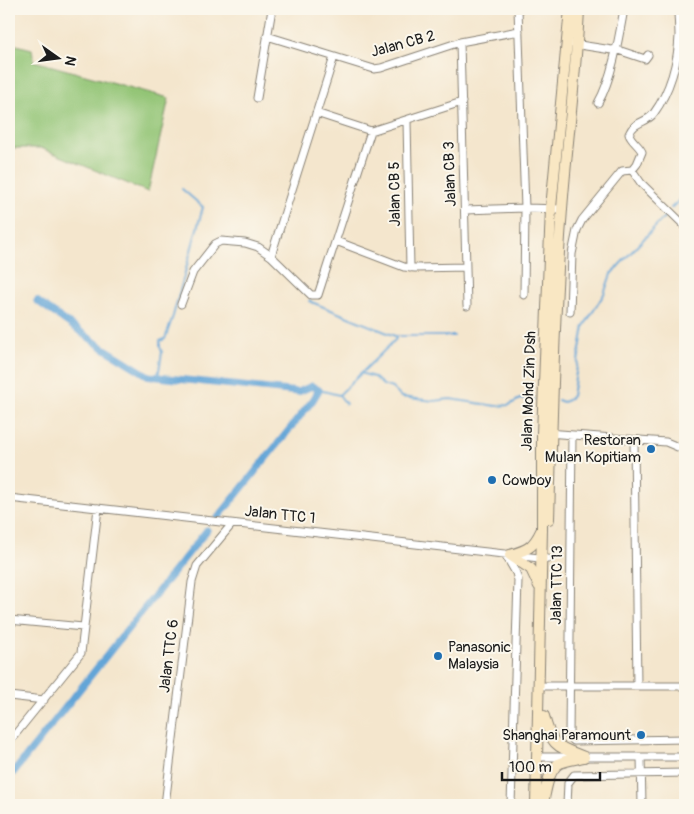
<svg xmlns="http://www.w3.org/2000/svg" width="694" height="814" font-family="Pangolin,sans-serif">
  <rect width="100%" height="100%" fill="#fbf7ec"/>
  <filter id="ink" filterUnits="userSpaceOnUse"><feTurbulence type="fractalNoise" baseFrequency=".02" numOctaves="2"/><feDisplacementMap in="SourceGraphic" scale="10" xChannelSelector="R" yChannelSelector="G"/><feConvolveMatrix kernelMatrix="1 2 1 2 8 2 1 2 1" color-interpolation-filters="sRGB"/></filter>
  <filter id="wash" filterUnits="userSpaceOnUse"><feTurbulence type="fractalNoise" baseFrequency=".0096" numOctaves="4" result="noise"/><feDisplacementMap in="SourceGraphic" scale="20" xChannelSelector="R" yChannelSelector="G"/><feGaussianBlur stdDeviation="1.12" result="paint"/><feColorMatrix in="noise" values="0 0 0 0 0 0 0 0 0 0 0 0 0 0 0 0 0 1.4 0 .05"/><feComposite in="paint" operator="in"/></filter>
  <g filter="url(#wash)">
    <rect width="100%" height="100%" fill="#f4e6cd"/>
    <path fill="#92c475" stroke="#577048" d="M9,43L32,49L34,61L169,98L148,192L41,148H9Z"/>
    <g fill="none" stroke-linecap="round" stroke-linejoin="round">
      <path stroke="#63a5d7" stroke-width="2" d="M671,208L685,195
        M309,301L395,336L396,339L339,395L319,390
        M395,336H454
        M360,373L374,377L383,385L392,388L401,397L434,401L450,399L496,406L509,405L520,399H534
        M158,377L162,352L160,347V341L165,339L173,316L203,207L182,189
        M340,396L346,404
        M558,400L563,402L568,400L572,396L584,326L604,294L611,274L667,214"/>
      <path stroke="#63a5d7" stroke-width="7" d="M37,301L102,347L149,376L298,392L312,386L319,390L313,400L217,519
        M9,778L207,530"/>
    </g>
  </g>
  <g filter="url(#ink)">
    <g fill="none" stroke-linecap="round" stroke-linejoin="round">
      <defs>
        <path id="minor" d="M518,9L525,208L524,295
          M267,36L374,69L381,68L460,42L519,31
          M460,42L467,306
          M573,44L612,50L615,49L645,59L648,55
          M257,98L272,9
          M598,103C612,79 619,37 624,9
          M316,113L371,131L462,102
          M407,121L410,268
          M632,170L637,164L642,152C639,145 631,141 629,134C635,120 646,124 654,113C670,91 678,62 679,36C679,27 678,18 678,9
          M465,210L525,208L562,209
          M336,241L404,267L415,268L466,267
          M271,256L334,57
          M181,304L193,272L215,244L221,241L245,243L258,247L271,256L311,295H318L371,131
          M570,312L572,254L577,230L582,220L622,171L632,170L641,183L685,226
          M547,433L666,442L685,450
          M572,435L569,736L574,741L685,739
          M634,440L637,686
          M9,498L548,559
          M505,554L516,573L518,580L511,805
          M9,620L83,627
          M545,686H685
          M9,696L44,700
          M9,742L81,653L98,508
          M537,757H569
          M580,757H685
          M641,757L642,805
          M165,805L192,582L197,566L232,524
          M567,805L568,783L574,775L685,773"/>
        <path id="secondary" d="M549,519C552,416 554,312 562,209C567,142 576,76 579,9
          M510,555L531,569L539,586
          M510,555C527,550 533,548 541,531
          M544,716C552,747 556,746 584,757
          M543,803C546,791 548,769 560,763C567,760 576,759 584,757
          M536,805L542,529V434L551,208L570,9"/>
      </defs>
      <use href="#minor" stroke="#888174" stroke-width="9"/>
      <use href="#secondary" stroke="#888174" stroke-width="12"/>
      <use href="#minor" stroke="#fff" stroke-width="7"/>
      <use href="#secondary" stroke="#f9e7c3" stroke-width="10"/>
    </g>
  </g>
  <g fill="#1f6fb2" stroke="#fbf7ec" stroke-width="2">
    <circle cx="651" cy="449" r="5"/>
    <circle cx="492" cy="480" r="5"/>
    <circle cx="438" cy="656" r="5"/>
    <circle cx="641" cy="735" r="5"/>
  </g>
  <g text-anchor="middle" dominant-baseline="central" stroke-width="4" stroke-linejoin="round" paint-order="stroke">
    <g font-size="15" fill="#1c1c1c" stroke="#fbf7ec">
      <text transform="translate(403 44) rotate(-15)">Jalan CB 2</text>
      <text transform="translate(450 174) rotate(-92)">Jalan CB 3</text>
      <text transform="translate(395 194) rotate(-91)">Jalan CB 5</text>
      <text transform="translate(529 391) rotate(-88)">Jalan Mohd Zin Dsh</text>
      <text transform="translate(280 515) rotate(6)">Jalan TTC 1</text>
      <text transform="translate(557 585) rotate(-89)">Jalan TTC 13</text>
      <text transform="translate(169 656) rotate(-83)">Jalan TTC 6</text>
    </g>
    <g font-size="15" fill="#1c1c1c" stroke="#fbf7ec" text-anchor="end">
      <text x="641" y="440">Restoran<tspan x="641" dy="17">Mulan Kopitiam</tspan></text>
      <text x="502" y="480" text-anchor="start">Cowboy</text>
      <text x="448" y="647" text-anchor="start">Panasonic<tspan x="448" dy="17">Malaysia</tspan></text>
      <text x="631" y="735">Shanghai Paramount</text>
    </g>
  </g>
  <rect width="694" height="814" fill="none" stroke="#fbf7ec" stroke-width="30"/>
  <g transform="translate(58 58) rotate(104)" stroke="#fbf7ec" stroke-width="4" paint-order="stroke">
  <path d="M0-4L9 19L0 12L-9 19Z" fill="#1c1c1c"/>
  <text y="-8" font-size="14" font-weight="bold" text-anchor="middle" fill="#1c1c1c">N</text>
  </g>
  <path d="M502 772v8h98v-8" fill="none" stroke="#1c1c1c" stroke-width="2.5"/>
  <text x="509" y="772" font-size="15" fill="#1c1c1c" stroke="#fbf7ec" stroke-width="4" paint-order="stroke">100 m</text>
</svg>
